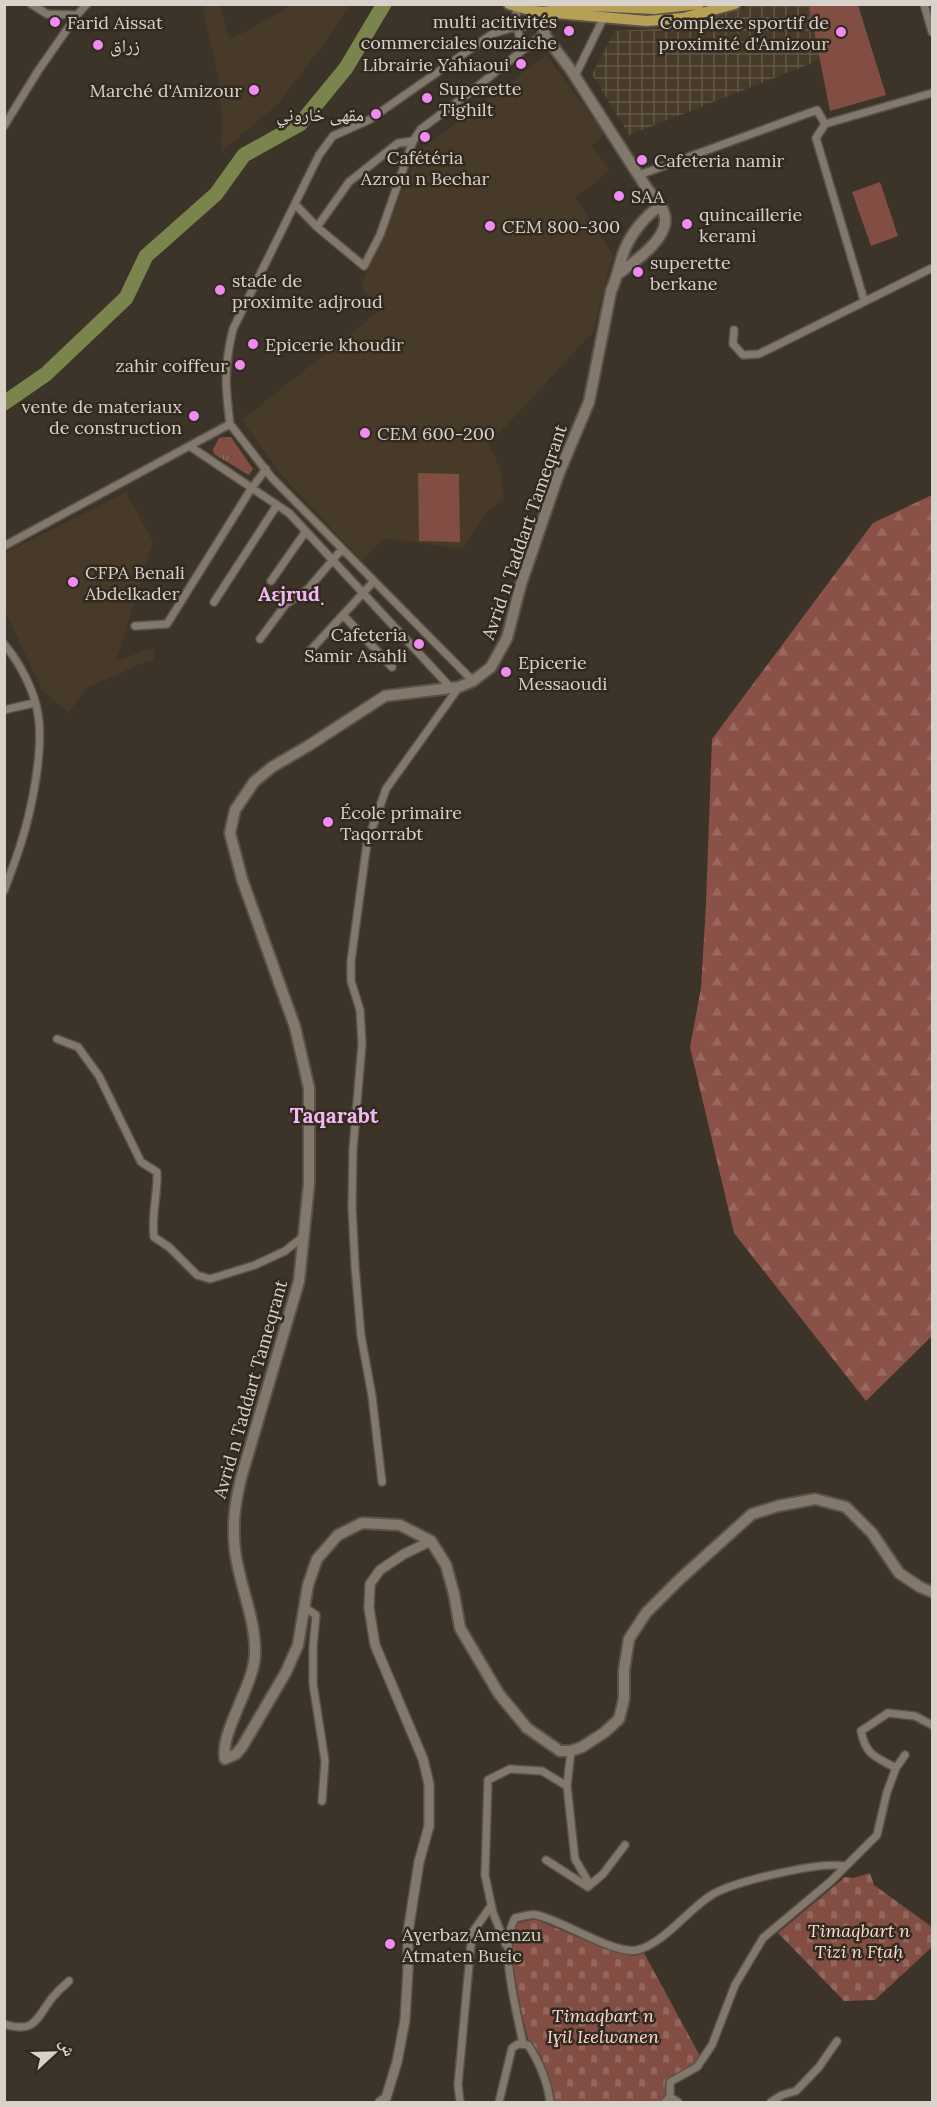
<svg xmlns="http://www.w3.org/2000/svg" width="937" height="2107" font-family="Lora,'Noto Naskh Arabic',serif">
  <defs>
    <pattern id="industrial-grid" width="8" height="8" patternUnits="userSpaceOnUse" patternTransform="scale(1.5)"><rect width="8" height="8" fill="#473a29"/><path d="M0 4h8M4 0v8" fill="none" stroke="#615647"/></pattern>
    <pattern id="forest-firs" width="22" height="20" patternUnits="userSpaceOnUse" patternTransform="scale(1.5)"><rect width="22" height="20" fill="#895147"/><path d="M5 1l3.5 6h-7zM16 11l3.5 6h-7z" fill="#996960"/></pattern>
    <pattern id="cemetery-stones" width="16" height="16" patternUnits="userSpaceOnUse" patternTransform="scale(1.5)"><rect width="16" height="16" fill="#824d43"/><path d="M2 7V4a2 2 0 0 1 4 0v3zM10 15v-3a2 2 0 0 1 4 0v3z" fill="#93665d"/></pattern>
    <pattern id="park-tufts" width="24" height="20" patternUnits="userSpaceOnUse" patternTransform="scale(1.5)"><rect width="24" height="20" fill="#824d43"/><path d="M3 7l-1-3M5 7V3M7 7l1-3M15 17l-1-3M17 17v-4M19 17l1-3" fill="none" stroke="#93665d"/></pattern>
  </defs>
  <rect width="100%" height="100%" fill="#3c3428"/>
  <path fill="#473a29" d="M202,5H219L230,40L292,5H351L329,37L277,105L221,152L222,118L218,76Z
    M546,55L605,134L592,145L610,171L575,197L613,255L593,332L488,445L500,467L504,498L486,512L463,549L383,538L362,561L278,471L242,420L379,311L361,286L419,151Z
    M126,492L153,542L116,661L149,649H155L153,661L145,662L85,689L69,713L42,690L5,611V553Z"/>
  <path fill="url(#industrial-grid)" d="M751,5H809L820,60L629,135L592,74L615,31L671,28Z"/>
  <path fill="url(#forest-firs)" d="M932,495V1336L866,1401L734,1233L690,1047L701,988L706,904L712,739L873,523Z"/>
  <path fill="url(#cemetery-stones)" d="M870,1873L874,1885L932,1927V1947L875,2000L844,2001L778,1933L845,1877L853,1878Z
    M535,1919L606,1949L634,1956L644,1953L700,2056L695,2064L667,2080L666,2095L660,2102H554C553,2086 542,2049 528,2040C522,2012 504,1947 518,1923Z"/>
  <path fill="url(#park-tufts)" d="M226,437H231L253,469L249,475L214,454L213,449L219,438Z"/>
  <path fill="#824d43" d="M809,5H858L886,95L830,111Z
    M880,182L898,236L871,246L852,192Z
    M418,473L459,474L460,542L419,541Z"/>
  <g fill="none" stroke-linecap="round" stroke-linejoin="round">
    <path stroke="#7b844d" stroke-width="15" d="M4,403L46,374L126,298L146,256L216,194L244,155L300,124L346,68L384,4"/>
    <defs>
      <path id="minor" d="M31,4L47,14L77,15
        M924,4L932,32
        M516,7L517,27L523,50
        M575,76L604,17
        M4,126L38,71L77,15L87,4
        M639,175L817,110L825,124
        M295,204L317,227L364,266L380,235L413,141L421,129L473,90L544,33
        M317,227L349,182L398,143L413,141
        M864,300L816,138L825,124L932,93
        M734,330L733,344L743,355L759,354L932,268
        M230,424C225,386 224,366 233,329L319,155L333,136L369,120L492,34L511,28L544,24
        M230,424L272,478L473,681
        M191,447L289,513L450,687
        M4,546L230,424
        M271,581L306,531
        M214,602L277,505
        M343,615L392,667
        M135,626L167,624L251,489L266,469
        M260,639L286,604L308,589L342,549
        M4,644C20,663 34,690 38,714C44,749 32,809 21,843C16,859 10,875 4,891
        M308,653L374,581
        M4,710L34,703
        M57,1039L78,1047L99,1076L141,1162L157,1172C158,1194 151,1215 154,1237L169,1247L197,1275L210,1279L255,1265L285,1251L304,1236
        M382,1482L372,1396L361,1336L355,1266L352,1207L353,1149L362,1044L360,1010L351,981V961L367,843L386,789L459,687
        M304,1607L316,1615L313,1648V1684L325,1761L322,1801
        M571,1751L567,1786L575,1859L590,1885L603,1874L625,1845
        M896,1768C876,1757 866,1756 861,1731L888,1713L915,1716L932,1725
        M546,1860L588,1887L590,1885
        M506,1945L493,1913L485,1875L488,1780L510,1769L542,1771L567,1786
        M4,2024C35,2034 36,2019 52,1998C57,1992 63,1986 69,1981
        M523,2044C517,2010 498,1948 515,1918C522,1917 531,1913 537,1915C561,1920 615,1955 637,1950C663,1944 687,1911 710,1896C731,1882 820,1861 844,1866
        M670,2097L678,2102
        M460,2102L458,2085L472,1933L491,1906
        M499,2102L512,2048L518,2044L528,2045C539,2061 548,2083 550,2102
        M665,2102L670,2097V2082L697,2067L712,2045L735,1985L763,1938L831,1881L877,1835L887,1792L896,1768L905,1755
        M771,2102L782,2095L796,2091L819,2067L837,2041"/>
      <path id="tertiary" d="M380,2102L386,2098L397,2062L405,2020L408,1969V1932L419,1862L429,1826V1784L423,1759L375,1645L369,1608L370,1584L380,1570L404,1554L431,1541"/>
      <path id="secondary" d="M549,6L543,28L546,37L571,70L648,190C655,198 664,207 665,218C668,239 633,263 618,274
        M661,206C645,215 629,236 623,254C619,266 617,278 611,291L589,402L559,473L521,584L507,638L491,667L473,681L459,687L385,696L308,746L272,767L254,782L235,810L230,833L242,879L295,1027L309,1088V1184L299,1281L241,1478C235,1504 232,1523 235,1550C239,1585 256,1618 255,1654C254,1686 220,1731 225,1759L236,1754L242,1747L286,1672L298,1645L308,1585L317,1559L338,1535L362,1523L400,1525L431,1541L446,1565L454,1594L460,1628L499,1694L527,1728L560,1751H571L582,1747L605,1732L619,1719L624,1699V1670L629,1639L646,1613L680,1579L752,1514L778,1506L815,1499L846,1507L872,1533L899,1573L920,1587L932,1592"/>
      <path id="primary" d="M509,4L534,11L647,21L683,18L735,4
        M552,4L654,9L699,4"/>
    </defs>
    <use href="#minor" stroke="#595249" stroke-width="10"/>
    <use href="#tertiary" stroke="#595249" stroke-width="12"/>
    <use href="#secondary" stroke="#595249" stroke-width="14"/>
    <use href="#primary" stroke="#595249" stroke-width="14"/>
    <use href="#minor" stroke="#82786c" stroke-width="7"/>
    <use href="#tertiary" stroke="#82786c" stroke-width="9"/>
    <use href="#secondary" stroke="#82786c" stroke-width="10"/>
    <use href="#primary" stroke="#b6a056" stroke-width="10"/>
  </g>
  <g fill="#f28af3" stroke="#322a1f" stroke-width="2">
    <circle cx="55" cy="22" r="6"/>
    <circle cx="569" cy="31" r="6"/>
    <circle cx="841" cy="32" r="6"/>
    <circle cx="98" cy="45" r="6"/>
    <circle cx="521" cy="64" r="6"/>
    <circle cx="254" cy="90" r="6"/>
    <circle cx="427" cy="98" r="6"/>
    <circle cx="376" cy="114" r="6"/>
    <circle cx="425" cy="137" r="6"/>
    <circle cx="642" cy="160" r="6"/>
    <circle cx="619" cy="196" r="6"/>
    <circle cx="687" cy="224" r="6"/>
    <circle cx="490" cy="226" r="6"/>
    <circle cx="638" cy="272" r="6"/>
    <circle cx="220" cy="290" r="6"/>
    <circle cx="253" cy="344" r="6"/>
    <circle cx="240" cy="365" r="6"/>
    <circle cx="194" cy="416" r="6"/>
    <circle cx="365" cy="433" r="6"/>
    <circle cx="73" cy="582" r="6"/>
    <circle cx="419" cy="644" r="6"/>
    <circle cx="506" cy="672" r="6"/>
    <circle cx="328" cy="822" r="6"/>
    <circle cx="390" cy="1944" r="6"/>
  </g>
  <g text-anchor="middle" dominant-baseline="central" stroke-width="5" stroke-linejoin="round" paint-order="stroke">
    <g font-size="18" fill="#d8d2cb" stroke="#322a1f" text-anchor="start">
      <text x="557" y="21" text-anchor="end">multi acitivités<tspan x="557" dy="21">commerciales ouzaiche</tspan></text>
      <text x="67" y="22">Farid Aissat</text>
      <text x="829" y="22" text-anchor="end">Complexe sportif de<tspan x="829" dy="21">proximité d'Amizour</tspan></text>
      <text x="110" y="45">زراق</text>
      <text x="509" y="64" text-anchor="end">Librairie Yahiaoui</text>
      <text x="439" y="88">Superette<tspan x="439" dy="21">Tighilt</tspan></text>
      <text x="242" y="90" text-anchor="end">Marché d'Amizour</text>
      <text x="364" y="114" text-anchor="end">مقهى خاروني</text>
      <text x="425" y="157" text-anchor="middle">Cafétéria<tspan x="425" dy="21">Azrou n Bechar</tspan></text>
      <text x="654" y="160">Cafeteria namir</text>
      <text x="631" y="196">SAA</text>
      <text x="699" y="214">quincaillerie<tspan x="699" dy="21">kerami</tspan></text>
      <text x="502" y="226">CEM 800-300</text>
      <text x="650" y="262">superette<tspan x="650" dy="21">berkane</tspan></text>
      <text x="232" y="280">stade de<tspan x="232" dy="21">proximite adjroud</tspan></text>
      <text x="265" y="344">Epicerie khoudir</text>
      <text x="228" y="365" text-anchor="end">zahir coiffeur</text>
      <text x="182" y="406" text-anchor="end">vente de materiaux<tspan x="182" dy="21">de construction</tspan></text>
      <text x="377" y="433">CEM 600-200</text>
      <text x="85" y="572">CFPA Benali<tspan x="85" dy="21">Abdelkader</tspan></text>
      <text x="407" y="634" text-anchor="end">Cafeteria<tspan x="407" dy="21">Samir Asahli</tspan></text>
      <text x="518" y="662">Epicerie<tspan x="518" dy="21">Messaoudi</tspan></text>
      <text x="340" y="812">École primaire<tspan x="340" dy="21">Taqorrabt</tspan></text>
      <text x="402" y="1934">Aɣerbaz Amenzu<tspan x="402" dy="21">Atmaten Buɛic</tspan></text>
    </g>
    <g font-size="18" fill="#d8d2cb" stroke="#322a1f">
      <text transform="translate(524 532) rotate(-71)">Avrid n Taddart Tameqrant</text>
      <text transform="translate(250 1389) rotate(-74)">Avrid n Taddart Tameqrant</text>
    </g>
    <g font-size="18" font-style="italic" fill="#fed9d1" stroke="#322a1f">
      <text x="859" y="1930">Timaqbart n<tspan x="859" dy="21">Tizi n Fṭaḥ</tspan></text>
      <text x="603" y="2015">Timaqbart n<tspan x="603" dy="21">Iɣil Iɛelwanen</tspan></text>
    </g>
    <g font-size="20" font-weight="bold" fill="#f2b8f1" stroke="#322a1f">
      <text x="289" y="593">Aɛjruḍ</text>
    </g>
    <g font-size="21" font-weight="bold" fill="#f2b8f1" stroke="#322a1f">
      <text x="334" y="1115">Taqarabt</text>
    </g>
  </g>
  <rect width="937" height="2107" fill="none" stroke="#d8d2cb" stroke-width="12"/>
  <g transform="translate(54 2053) rotate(68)" stroke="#322a1f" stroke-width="4.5" paint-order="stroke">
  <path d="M0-4.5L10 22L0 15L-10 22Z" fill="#d8d2cb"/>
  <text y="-9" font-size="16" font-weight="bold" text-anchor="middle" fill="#d8d2cb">ش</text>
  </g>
</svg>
